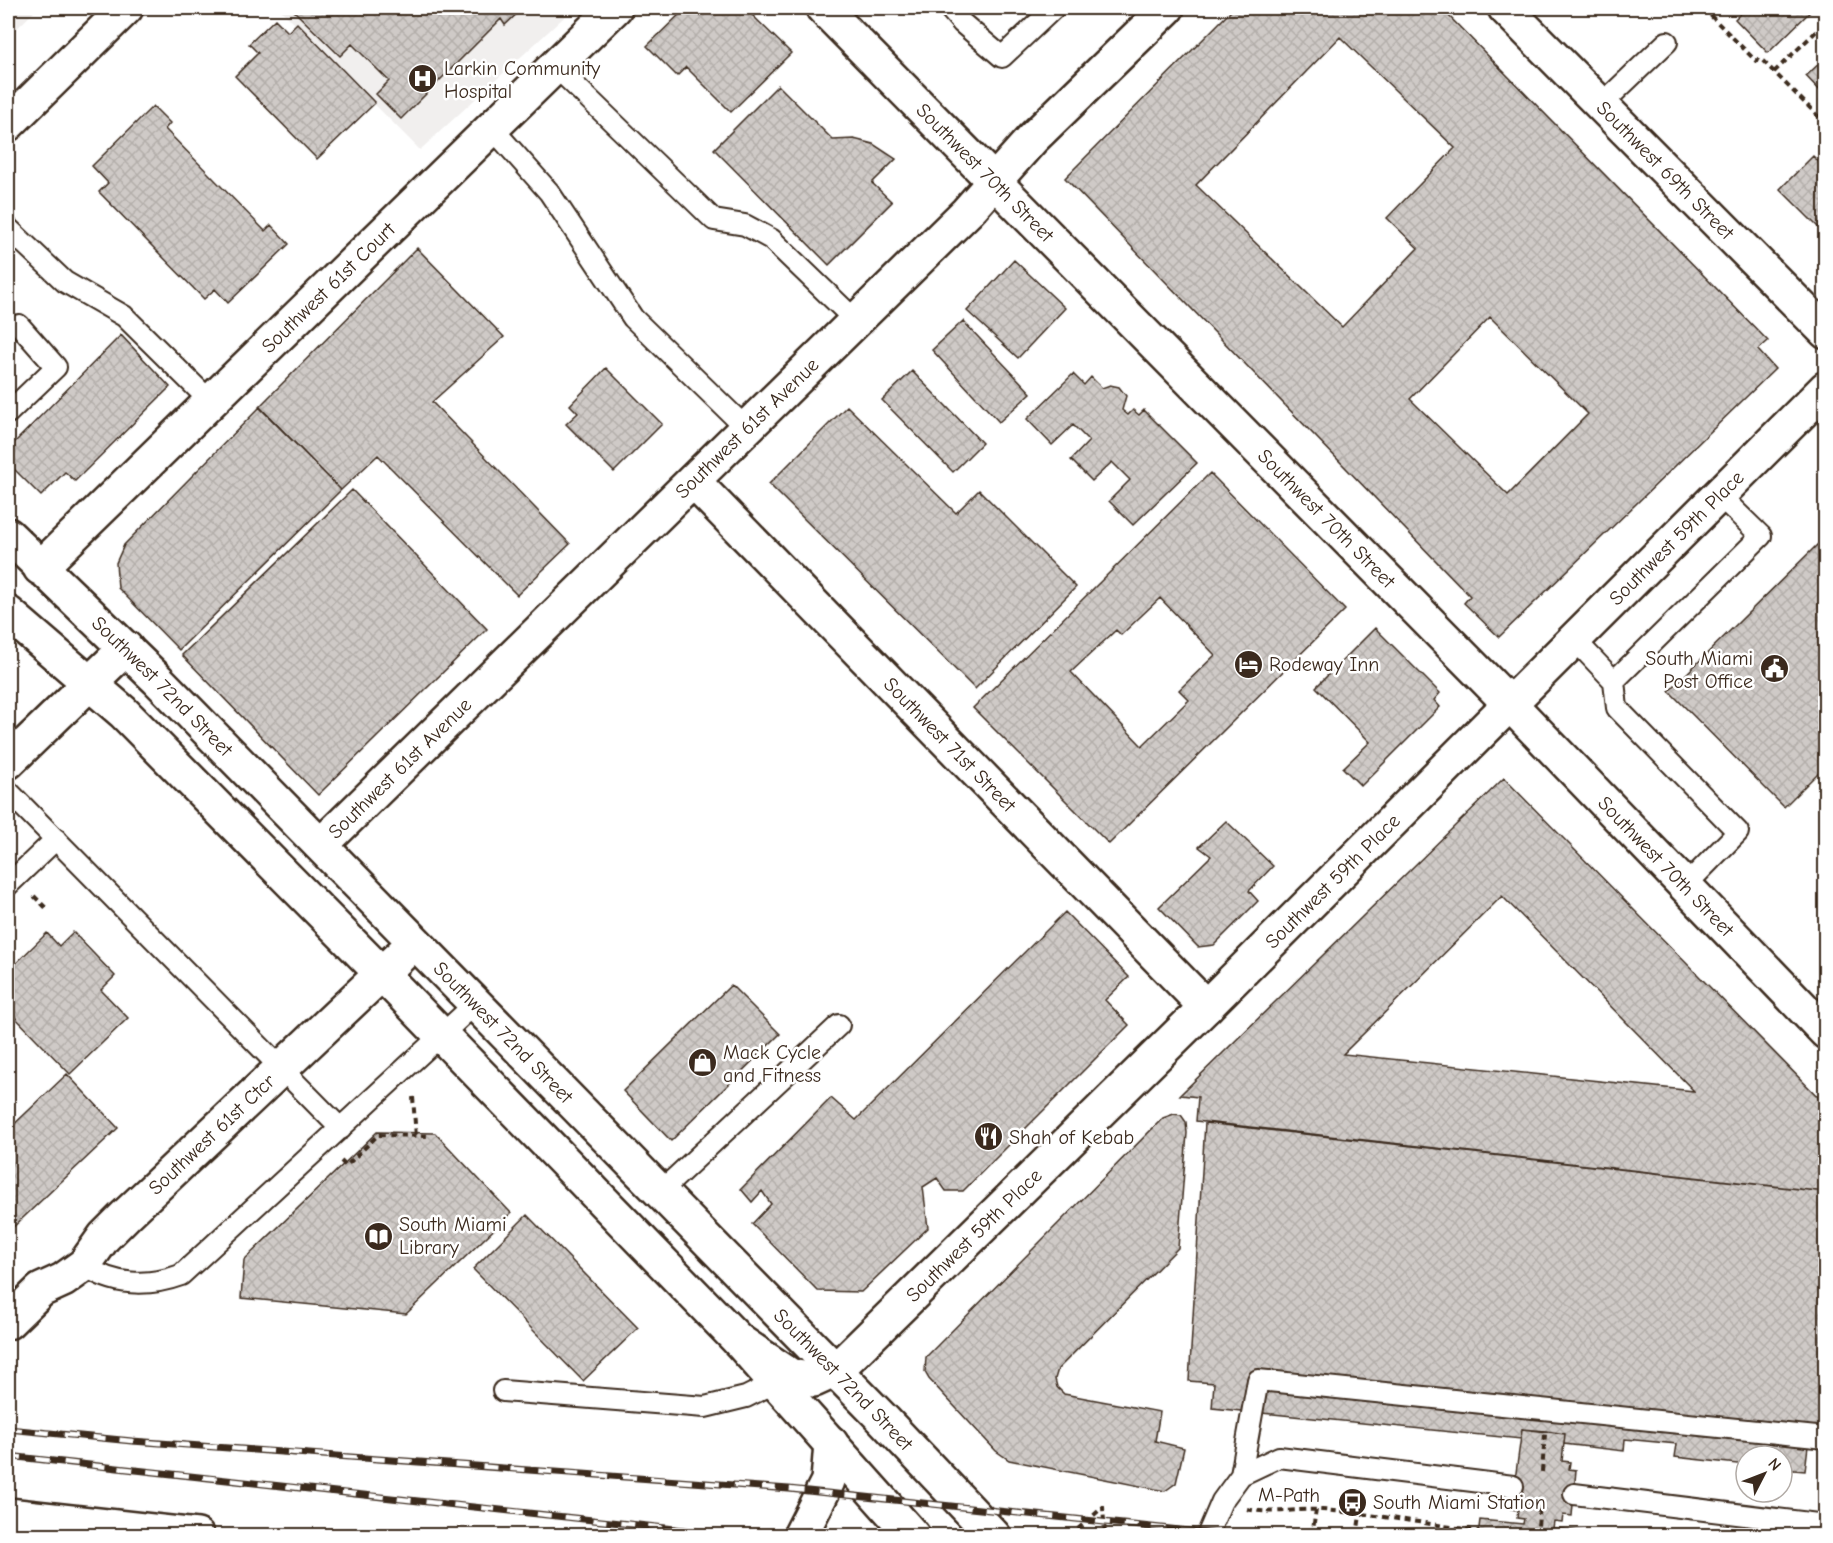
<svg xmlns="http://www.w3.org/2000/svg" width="1833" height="1543" font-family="'Comic Neue',sans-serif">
  <defs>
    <pattern id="building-cross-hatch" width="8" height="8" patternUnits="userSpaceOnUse" patternTransform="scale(1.5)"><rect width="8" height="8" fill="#cfcac7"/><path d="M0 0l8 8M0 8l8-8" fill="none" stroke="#b3aeaa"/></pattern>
  </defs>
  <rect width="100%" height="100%" fill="#fff"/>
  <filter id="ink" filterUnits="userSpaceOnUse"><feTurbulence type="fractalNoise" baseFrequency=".0167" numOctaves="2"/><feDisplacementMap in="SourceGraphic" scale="12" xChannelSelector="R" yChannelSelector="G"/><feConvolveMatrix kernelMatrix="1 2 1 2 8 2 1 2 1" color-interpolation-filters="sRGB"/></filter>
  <g filter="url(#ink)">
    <path fill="#f1efee" d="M8,8H38L8,37Z
      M279,8H574L420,150Z"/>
    <path fill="url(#building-cross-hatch)" stroke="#3b2a1e" stroke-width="1.5" fill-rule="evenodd" d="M291,8H523L505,25L501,19L401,119L376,94L389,81L352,44L340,56Z
      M686,8H745L791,53L731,112L686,67L677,76L647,46Z
      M1234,8H1441L1768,341L1758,350L1775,369L1499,637L1464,603L1470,596L1065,178ZM1340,37L1455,148L1387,218L1418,248L1342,327L1196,185ZM1490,317L1588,414L1508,495L1410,399Z
      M1746,8H1814L1768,53L1735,19Z
      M275,19L288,32L297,23L375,103L317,159L235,76L258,53L249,44Z
      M1826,57V105L1820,100L1825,96L1806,76Z
      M778,85L833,140L854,139L873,144L896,159L872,183L892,202L829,265L714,149Z
      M153,106L170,123L165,129L265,231L271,225L289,244L228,303L215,289L204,299L99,192L108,183L92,166Z
      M1813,156L1826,169V235L1780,189Z
      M417,248L504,337L432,402L570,544L517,595L378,455L341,490L259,407Z
      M1014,260L1065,308L1018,358L967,311Z
      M963,321L1031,393L999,422L932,350Z
      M121,335L170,387L75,481L65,472L41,496L8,463V449Z
      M606,368L662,424L614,472L566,424L578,413L570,405Z
      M912,371L982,443L953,472L882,400Z
      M1073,374L1084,385L1091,377L1102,388L1110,385L1119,387L1126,396L1122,410L1128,415L1133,410L1139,415L1144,410L1197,463L1133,525L1109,501L1130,480L1112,462L1092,481L1071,460L1089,441L1073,425L1052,445L1027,419Z
      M847,406L956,513L979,490L1076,587L975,689L769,484Z
      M260,407L341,490L179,650L118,588L116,563L124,545Z
      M1210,473L1345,610L1109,844L973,708ZM1160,598L1215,655L1179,690L1189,700L1142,746L1071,672L1116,630L1121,635Z
      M352,490L487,629L318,795L182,655Z
      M1818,544L1826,552V765L1784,807L1669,691Z
      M1375,628L1440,693L1434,700L1440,707L1361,786L1343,768L1370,742L1316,687Z
      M1504,778L1826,1105V1192L1196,1121L1198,1097L1180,1095ZM1502,896L1694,1091L1343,1054Z
      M1226,821L1273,866L1249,891L1258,901L1214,945L1198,947L1159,907L1211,856L1199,847Z
      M1065,912L1129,977L1105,1000L1129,1025L963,1191H946L937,1178L923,1187L928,1228L861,1292L818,1291L752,1224L771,1204L762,1191L752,1202L741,1189L831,1098L856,1120Z
      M73,932L115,976L101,990L128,1018L70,1074L8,1010V971L47,933L59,946Z
      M731,985L780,1034L671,1141L623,1091Z
      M67,1074L118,1128L8,1232V1130Z
      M1174,1114L1181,1115L1186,1122L1187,1133L1178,1248L1058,1369L1055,1379L1057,1387L1064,1394L1160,1412L1155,1441L1184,1448L1176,1483L1165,1491L1009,1460L996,1451L929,1379L925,1372L926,1357L1163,1118Z
      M1205,1123L1826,1192V1448L1808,1446L1805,1471L1782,1469V1456H1746V1465L1675,1457L1677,1444L1625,1439L1624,1451L1564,1444L1565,1434L1546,1431L1522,1429L1521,1439L1212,1408L1214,1383L1189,1381Z
      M377,1132L435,1133L511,1213L406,1314L241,1298L244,1260Z
      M527,1215L638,1328L583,1381L473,1269Z
      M1522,1429L1565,1434L1562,1461L1570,1462L1569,1469L1576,1470L1572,1516L1563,1515L1562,1522L1554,1521L1553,1528L1622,1536H1478L1480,1520L1523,1524L1524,1519L1517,1518L1518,1510L1511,1509Z"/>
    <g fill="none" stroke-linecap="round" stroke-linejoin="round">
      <defs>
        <path id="lane" d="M949,8L962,23L1002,57L1054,8
          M556,67L714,220L745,225L771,239L856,321
          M1601,105L1667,42
          M493,129L549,192L633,318L746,428
          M8,228L65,282L124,316L211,402
          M8,413L56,367L19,325
          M1573,638L1614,681
          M8,791L341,1129
          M8,885L56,839
          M1685,886L1738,832L1617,708L1614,681L1761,536L1718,494
          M660,1192L839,1025
          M84,1265C113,1286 148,1287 181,1275L475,1004
          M503,1391L705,1407L746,1397L776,1382
          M1241,1475L1279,1457L1513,1486
          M1574,1494L1826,1525
          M1207,1536L1222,1501L1241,1475L1258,1380L1826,1438"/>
        <g id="street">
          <path id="s1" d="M1505,8L1826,332"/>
          <path id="s2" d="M693,481L1206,1007"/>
          <path id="s3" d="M40,568L615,8"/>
          <path d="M8,762L126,648"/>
          <path id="s4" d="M321,845L967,212L1032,139L1167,8"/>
          <path id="s5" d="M8,1322L41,1290L63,1280L84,1265L104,1237L126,1215L414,943"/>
        </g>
        <g id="secondary">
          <path id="s6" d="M823,8L1508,702L1826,1032"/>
          <path d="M8,124L126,8"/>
          <path id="s7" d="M8,535L157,679L881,1417L994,1536"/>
          <path d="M8,613L123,712L382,974L739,1341L913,1536"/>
          <path id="s8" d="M739,1341L791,1376L814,1380L836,1370L1206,1007L1826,388"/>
        </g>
        <path id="highway" d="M8,1515L197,1536
          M800,1536L828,1481L831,1443"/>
      </defs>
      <use href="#lane" stroke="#3b2a1e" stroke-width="24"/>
      <use href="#street" stroke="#3b2a1e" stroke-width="38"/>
      <use href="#secondary" stroke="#3b2a1e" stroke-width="38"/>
      <use href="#highway" stroke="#3b2a1e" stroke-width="38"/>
      <path stroke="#3b2a1e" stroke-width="4" stroke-dasharray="6 4.5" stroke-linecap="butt" d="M1703,8L1756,61L1760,58L1826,124
        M1774,72L1826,22
        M34,896L48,910
        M413,1097L416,1137
        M341,1161L346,1166L378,1135L431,1136
        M1542,1472L1545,1434
        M1247,1509C1272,1515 1297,1508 1322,1510C1374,1514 1427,1524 1479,1531
        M1070,1536L1103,1507L1105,1536
        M1312,1536L1316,1510
        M1357,1536L1360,1515
        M1537,1536L1540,1506"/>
      <use href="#lane" stroke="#fff" stroke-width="20"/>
      <use href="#street" stroke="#fff" stroke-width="33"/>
      <use href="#secondary" stroke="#fff" stroke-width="33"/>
      <use href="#highway" stroke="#fff" stroke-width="33"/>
      <defs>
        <path id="rail" d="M8,1429L132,1441L789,1489L1237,1536
          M8,1456L739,1536"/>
      </defs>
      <use href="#rail" stroke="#3b2a1e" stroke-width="7"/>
      <use href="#rail" stroke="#fff" stroke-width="4.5" stroke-dasharray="14" stroke-linecap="butt"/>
    </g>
  </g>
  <defs>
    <symbol id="hospital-disc" viewBox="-11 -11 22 22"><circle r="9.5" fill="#3b2a1e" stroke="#fff"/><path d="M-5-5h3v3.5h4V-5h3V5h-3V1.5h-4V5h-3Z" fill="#fff"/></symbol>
    <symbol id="hotel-disc" viewBox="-11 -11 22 22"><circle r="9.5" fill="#3b2a1e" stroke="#fff"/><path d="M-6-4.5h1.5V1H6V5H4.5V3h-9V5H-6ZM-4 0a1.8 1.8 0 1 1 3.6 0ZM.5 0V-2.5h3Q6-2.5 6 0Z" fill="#fff"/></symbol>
    <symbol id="civic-disc" viewBox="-11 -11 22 22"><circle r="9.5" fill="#3b2a1e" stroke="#fff"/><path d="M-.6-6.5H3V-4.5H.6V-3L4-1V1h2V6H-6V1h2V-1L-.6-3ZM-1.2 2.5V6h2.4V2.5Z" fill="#fff"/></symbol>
    <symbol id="shop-disc" viewBox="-11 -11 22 22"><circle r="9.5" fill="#3b2a1e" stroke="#fff"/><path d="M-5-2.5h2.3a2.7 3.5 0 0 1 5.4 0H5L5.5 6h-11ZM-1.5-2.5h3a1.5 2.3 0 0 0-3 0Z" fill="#fff"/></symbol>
    <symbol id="restaurant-disc" viewBox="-11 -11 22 22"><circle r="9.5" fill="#3b2a1e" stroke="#fff"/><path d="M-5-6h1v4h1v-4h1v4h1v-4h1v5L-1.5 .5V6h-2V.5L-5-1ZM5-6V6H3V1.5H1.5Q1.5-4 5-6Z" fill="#fff"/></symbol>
    <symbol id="library-disc" viewBox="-11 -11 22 22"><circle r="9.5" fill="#3b2a1e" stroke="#fff"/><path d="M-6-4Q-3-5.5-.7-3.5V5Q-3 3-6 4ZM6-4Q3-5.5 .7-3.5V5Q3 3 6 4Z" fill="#fff"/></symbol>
    <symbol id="bus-disc" viewBox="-11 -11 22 22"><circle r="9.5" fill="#3b2a1e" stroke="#fff"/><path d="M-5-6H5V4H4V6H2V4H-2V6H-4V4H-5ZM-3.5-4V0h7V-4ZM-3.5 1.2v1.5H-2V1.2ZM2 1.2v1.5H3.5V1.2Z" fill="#fff"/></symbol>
  </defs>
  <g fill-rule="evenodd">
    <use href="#hospital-disc" x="406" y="62" width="33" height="33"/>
    <use href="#hotel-disc" x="1232" y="648" width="33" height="33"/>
    <use href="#civic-disc" x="1758" y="652" width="33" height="33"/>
    <use href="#shop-disc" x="686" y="1046" width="33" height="33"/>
    <use href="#restaurant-disc" x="972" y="1120" width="33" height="33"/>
    <use href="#library-disc" x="362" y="1220" width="33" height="33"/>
    <use href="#bus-disc" x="1336" y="1486" width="33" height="33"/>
  </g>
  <g text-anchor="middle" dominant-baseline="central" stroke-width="5" stroke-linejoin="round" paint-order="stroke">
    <g font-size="20" fill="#3b2a1e" stroke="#fff" text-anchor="start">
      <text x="444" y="68">Larkin Community<tspan x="444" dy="23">Hospital</tspan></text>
      <text x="1753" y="658" text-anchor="end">South Miami<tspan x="1753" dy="23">Post Office</tspan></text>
      <text x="1269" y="664">Rodeway Inn</text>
      <text x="723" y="1052">Mack Cycle<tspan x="723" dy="23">and Fitness</tspan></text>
      <text x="1009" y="1137">Shah of Kebab</text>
      <text x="399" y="1224">South Miami<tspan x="399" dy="23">Library</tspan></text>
      <text x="1373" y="1502">South Miami Station</text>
    </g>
    <g font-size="20" fill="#3b2a1e" stroke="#fff">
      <text stroke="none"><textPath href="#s1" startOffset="228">Southwest 69th Street</textPath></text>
      <text stroke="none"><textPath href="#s6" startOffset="231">Southwest 70th Street</textPath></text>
      <text stroke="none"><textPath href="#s3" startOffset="402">Southwest 61st Court</textPath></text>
      <text stroke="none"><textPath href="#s4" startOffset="596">Southwest 61st Avenue</textPath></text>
      <text stroke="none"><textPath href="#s6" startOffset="717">Southwest 70th Street</textPath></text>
      <text stroke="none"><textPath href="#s8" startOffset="1293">Southwest 59th Place</textPath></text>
      <text stroke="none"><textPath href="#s7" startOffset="216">Southwest 72nd Street</textPath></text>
      <text stroke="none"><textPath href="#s2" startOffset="368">Southwest 71st Street</textPath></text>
      <text stroke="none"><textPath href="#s4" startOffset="110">Southwest 61st Avenue</textPath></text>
      <text stroke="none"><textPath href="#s6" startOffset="1203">Southwest 70th Street</textPath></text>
      <text stroke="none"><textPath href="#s8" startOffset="807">Southwest 59th Place</textPath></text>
      <text stroke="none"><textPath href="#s7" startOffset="702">Southwest 72nd Street</textPath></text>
      <text stroke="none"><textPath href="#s5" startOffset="279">Southwest 61st Ctcr</textPath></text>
      <text stroke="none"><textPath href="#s8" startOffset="303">Southwest 59th Place</textPath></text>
      <text stroke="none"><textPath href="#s7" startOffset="1188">Southwest 72nd Street</textPath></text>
      <text transform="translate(1289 1495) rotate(1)">M-Path</text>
    </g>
  </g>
  <rect width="1833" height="1543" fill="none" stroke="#fff" stroke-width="30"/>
  <rect x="15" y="15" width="1803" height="1513" fill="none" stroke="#3b2a1e" stroke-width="2" filter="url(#ink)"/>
  <g transform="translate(1764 1474) rotate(48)"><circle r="28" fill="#ffffff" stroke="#b1aaa5" stroke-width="1.5"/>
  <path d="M0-4.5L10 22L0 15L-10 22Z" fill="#3b2a1e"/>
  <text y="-9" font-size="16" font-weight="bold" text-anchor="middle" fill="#3b2a1e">N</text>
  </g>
</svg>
